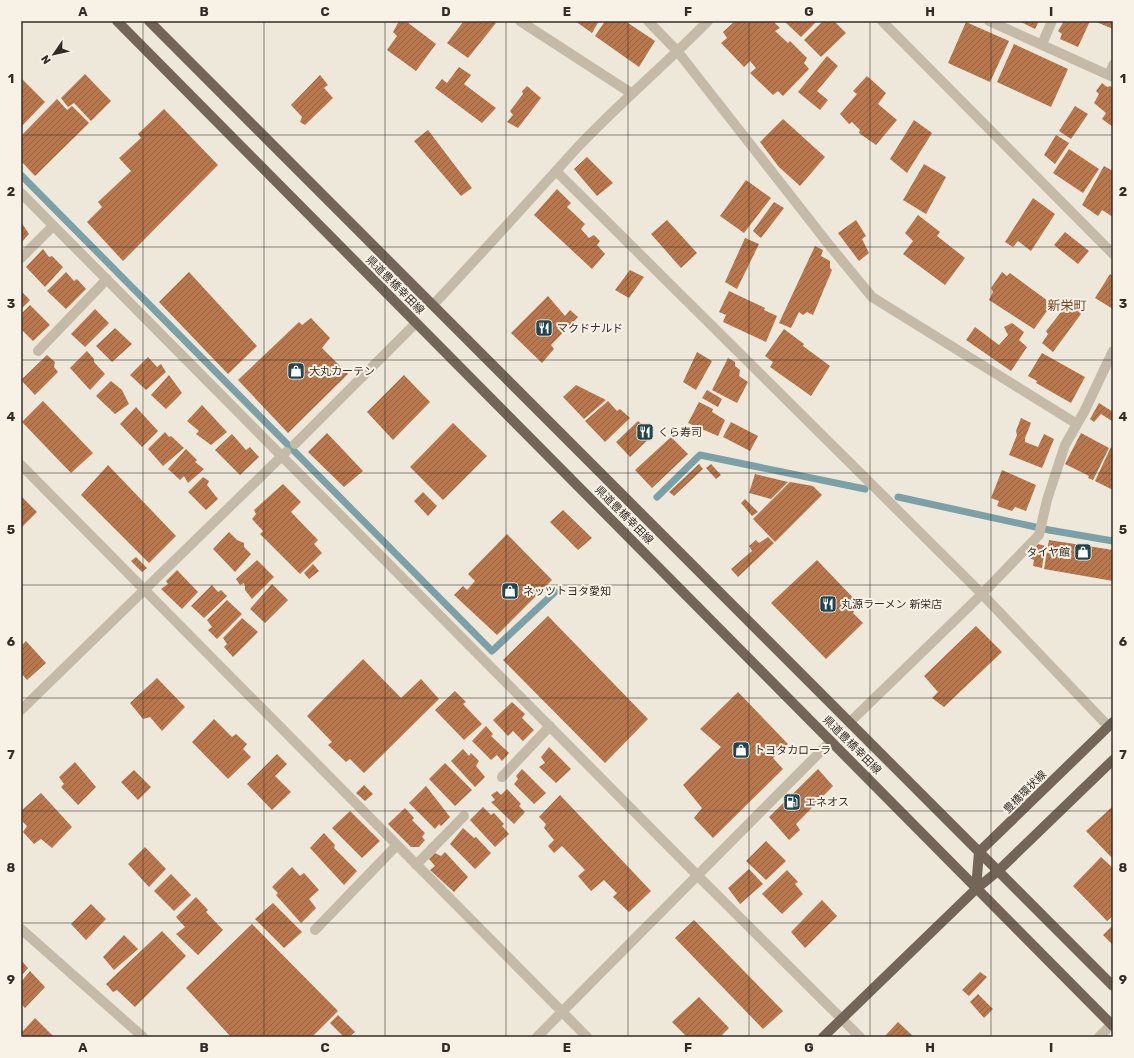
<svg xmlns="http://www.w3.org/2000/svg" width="1134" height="1058" font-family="Rubik,'Noto Sans JP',sans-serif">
  <defs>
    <pattern id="building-hatch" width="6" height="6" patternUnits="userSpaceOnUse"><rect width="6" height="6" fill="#b9774d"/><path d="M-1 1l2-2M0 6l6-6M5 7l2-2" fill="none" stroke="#976240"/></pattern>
  </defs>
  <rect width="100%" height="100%" fill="#eee8da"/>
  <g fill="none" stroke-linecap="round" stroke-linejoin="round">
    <path stroke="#7ca0a8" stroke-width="7" d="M21,175L492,651L555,592
      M657,497L700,455L865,489
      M898,497L1049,530L1113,541"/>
  </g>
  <path fill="url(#building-hatch)" d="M399,21H407V22L436,44L416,71L387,50L397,36L393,32Z
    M464,21H493L496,23L468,58L447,43Z
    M575,21H599L592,33Z
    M605,21H625L655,41L639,67L595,36Z
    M735,21H773L780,28L775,31L788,43L790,41L807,58L804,63L809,69L783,96L778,91L773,95L750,73L756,68L750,61L744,67L721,43L727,38L723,32Z
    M784,21H817L801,37Z
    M823,21H834L846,33L821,57L804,40Z
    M1019,21H1039L1035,29Z
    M1064,21H1090L1078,47L1060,39L1062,34L1058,31Z
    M1094,21H1113V29Z
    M966,22L1009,41L990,82L948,63Z
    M1014,44L1068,69L1051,107L997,82Z
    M827,56L838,66L817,91L828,100L820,110L798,92Z
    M459,67L471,75L464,84L496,108L482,123L435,88L442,79L447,83Z
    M85,74L111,101L91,121L74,103L68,107L61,98Z
    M320,75L328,85L324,88L333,98L305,125L300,122L302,117L291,105Z
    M867,76L886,93L878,104L897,120L876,145L859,133L860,130L852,122L849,124L840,114L857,94L853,91Z
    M21,78L45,102L21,127Z
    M1102,83L1107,87L1110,86L1113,88V127L1102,119L1106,113L1094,103L1099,94L1096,91Z
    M527,86L541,98L518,128L507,122L513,115L510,111L523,94L522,91Z
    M57,99L67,110L72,106L89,123L35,176L21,161V136Z
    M1075,106L1088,114L1071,139L1059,131Z
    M164,109L218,165L123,261L87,222L102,207L98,202L131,171L119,158L141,138L138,134Z
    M783,119L825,157L800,186L779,167L760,142Z
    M914,120L932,133L907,173L890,159Z
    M428,130L472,188L461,196L414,141Z
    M1056,135L1069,143L1055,164L1044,155Z
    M1069,149L1099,169L1083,193L1053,173Z
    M587,157L613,183L597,196L574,169Z
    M924,164L946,177L926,214L903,200Z
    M1104,166L1113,171V217L1102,210L1098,216L1082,205Z
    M746,180L771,198L744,233L720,216Z
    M557,189L571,203L567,207L585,224L581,229L589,238L594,235L600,241L597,245L605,254L592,269L534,215Z
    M1033,198L1055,214L1031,251L1018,241L1013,247L1005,242Z
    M774,202L784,208L761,238L753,231Z
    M918,215L940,232L937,236L965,258L945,285L903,254L913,241L905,233Z
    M667,220L697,253L681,268L651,234Z
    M856,220L866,236L862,239L869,253L859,261L838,233Z
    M21,222L29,234L21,243Z
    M1065,232L1089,251L1078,264L1054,245Z
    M745,238L759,244L737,289L725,282Z
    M815,246L823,250L821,256L830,261V268L832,270L813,315L807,312L803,315L799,312L791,328L779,323Z
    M43,249L49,257L52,256L63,267L45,287L26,267Z
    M630,270L644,277L629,298L615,290Z
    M66,272L74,281L77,279L86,289L66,309L47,291Z
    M189,272L257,346L228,374L159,302Z
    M1002,272L1007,276L1010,273L1052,304L1034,329L989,300L993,292L991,288Z
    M1110,274L1113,276V309L1095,298Z
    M21,291L30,300L21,309Z
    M729,291L765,308L764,310L777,316L766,342L723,322L726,315L719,312Z
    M548,296L565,316L570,310L578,317L551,345L554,349L542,363L511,333Z
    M1069,302L1081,314L1053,352L1042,343L1048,334L1046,331Z
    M30,305L50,325L33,341L21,329V314Z
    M95,309L109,323L85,347L71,334Z
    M311,318L330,338L322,348L348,374L288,433L238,380L299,322L302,325Z
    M1012,323L1024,332L1019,340L1027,347L1011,371L966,340L975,327L999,345L1008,335L1004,327Z
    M115,328L132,344L112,362L96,346Z
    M784,329L804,344L803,346L830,366L811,396L770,367L773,362L765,356Z
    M87,351L94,359V362L105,374L90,390L70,368Z
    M697,352L712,361L696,390L683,382Z
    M1042,353L1085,377L1071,403L1036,383L1037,381L1028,376Z
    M47,355L55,362L54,367L58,372L35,395L21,380Z
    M148,357L157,367L161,364L166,372L146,390L130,375Z
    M728,358L735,362V366L740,370L739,376L748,382L737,403L712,390Z
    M169,375L182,393L166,409L151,395Z
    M404,375L430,402L393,440L367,412Z
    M111,381L122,390L129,404L115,414L96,396Z
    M576,385L606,400L584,419L563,397Z
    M707,390L722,399L718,407L702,398Z
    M43,401L93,453L71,473L22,422Z
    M608,401L617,411L620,409L630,418L605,442L585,421Z
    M699,402L713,409L712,412L725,420L718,436L688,423Z
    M1099,403L1113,412L1112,421L1101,414L1094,422L1090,419Z
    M202,405L227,432L211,445L196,434L199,431L187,421Z
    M136,407L158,431L142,447L120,424Z
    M1021,418L1031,423L1025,438V442L1038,447L1044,434L1054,439L1042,468L1009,455L1017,435L1016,431Z
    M638,421L653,435L630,457L616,442Z
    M731,422L758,436L750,451L723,437Z
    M453,423L487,456L443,500L410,467Z
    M165,432L169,437L171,436L184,448L163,466L148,449Z
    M327,433L363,471L344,487L308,452Z
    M1081,433L1109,448L1093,480L1088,478L1089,476L1065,464Z
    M232,434L246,450L250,447L259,457L240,475L215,450Z
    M671,437L688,454L652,488L635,470Z
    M1111,447L1113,448V490L1095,481Z
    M186,449L197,460L195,462L204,469L188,483L184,476L180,480L168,469Z
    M699,464L703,469L674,496L669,492Z
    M711,464L721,475L716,479L706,468Z
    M108,465L176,536L149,563L81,495Z
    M1002,470L1036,485L1026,511L1015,507L1012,511L997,506L999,501L991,498Z
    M755,474L788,482L771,499L749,493Z
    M203,477L209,481L207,485L218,499L206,510L188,492Z
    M790,482L813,486L822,495L775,542L753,519Z
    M283,484L301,502L291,512L318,540L314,544L322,553L300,574L260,534L263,531L252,519L256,514L254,510Z
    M423,492L437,506L428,516L414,501Z
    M21,496L37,512L21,528Z
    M745,499L758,512L752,516L741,503Z
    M563,510L592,538L578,550L550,522Z
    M229,532L237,540L244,543V547L251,554L235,572L213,549Z
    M507,534L552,580L497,635L454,595L463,586L467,590L475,581L468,574Z
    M768,537L774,543L738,577L731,569L752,551L749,546L756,540L759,543Z
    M1049,540L1113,550V581L1044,569Z
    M1038,544L1045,546L1042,568L1033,566L1034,560L1027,557Z
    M136,557L147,568L142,572L131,561Z
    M257,560L274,577L252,599L245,590V586L244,583L240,585L236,579Z
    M817,560L859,604L853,613L863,623L826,659L771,603Z
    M313,564L319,571L309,579L304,573Z
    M177,570L198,592L182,609L161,589L168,584L166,581Z
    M272,584L288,600L265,623L250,609Z
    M212,585L218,592L221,590L227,596L204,618L191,606Z
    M227,600L242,614L217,639L208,630L212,627L207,620Z
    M548,616L648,719L605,763L503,660Z
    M242,618L258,632L233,657L224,647L227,644L223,638Z
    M976,626L1002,652L944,707L932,698L938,692L924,676Z
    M26,641L46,663L27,680L21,673V646Z
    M363,659L401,698L421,679L439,699L364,773L350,759L346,762L328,745L332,742L307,716Z
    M157,678L185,707L162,731L150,717L143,719L130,703Z
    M455,691L466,702L463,704L482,724L464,740L435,710Z
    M738,692L788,744L773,758L783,769L713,838L694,818L702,808L683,785L721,747L700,729Z
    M512,702L525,714L522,718L534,730L523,741L513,731L508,736L493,720Z
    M214,719L232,737L236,734L247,744L243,749L251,757L228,779L192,742Z
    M486,726L493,734L491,736L509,753L502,761L497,755L491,760L472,741Z
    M549,747L571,769L556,783L539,767L545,763L541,757Z
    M463,749L469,756L471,753L479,761L476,766L485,777L475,787L451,761Z
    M277,754L287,764L275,776L291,792L272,810L247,784Z
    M75,762L96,787L78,805L61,787L64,784L59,777Z
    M445,763L472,790L455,806L429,779Z
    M522,769L546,793L534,804L514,784L518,779L516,776Z
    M818,769L833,786L796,824L800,830L789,840L769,817Z
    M134,770L151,787L138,800L121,782Z
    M364,785L373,794L365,801L356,793Z
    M426,786L450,817L441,826L439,824L435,829L409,803Z
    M507,789L521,804L519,806L525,812L514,824L491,802L495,800L491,795L497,791L501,795Z
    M41,793L72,827L52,848L41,839L34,844L23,832L27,826L21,820V811Z
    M560,795L651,891L629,912L613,897L617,893L604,880L591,891L578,876L585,870L562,846L554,853L548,846L554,840L544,828L546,824L539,817Z
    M1113,806V859L1086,831Z
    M483,807L491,815L494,813L504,824L502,826L509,834L495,847L470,820Z
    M405,808L414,818L412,820L425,833L422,837L425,840L419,847H411L388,824Z
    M350,811L380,841L362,858L332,828Z
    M463,828L474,838L476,837L491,853L475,869L450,844Z
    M324,833L335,845L334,848L357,871L344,885L310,848Z
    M766,841L786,861L766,880L746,861Z
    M145,847L166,869L149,887L128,864Z
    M445,852L468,877L454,892L430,870L435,866L429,859L435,853L441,856Z
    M1101,857L1113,868V916L1107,921L1073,886Z
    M292,867L300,876L304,873L319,890L309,899L316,908L301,923L276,895L278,893L272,887Z
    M749,869L763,884L740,904L728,888Z
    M787,870L798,882L795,884L803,894L782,914L762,894Z
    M171,874L191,895L174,911L154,891Z
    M196,897L208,910L206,912L223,930L198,955L176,934L185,927L176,917Z
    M822,900L837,916L805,948L791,932Z
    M273,903L302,932L284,948L255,919Z
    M91,904L106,919L86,940L71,924Z
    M694,920L783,1011L763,1029L675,938Z
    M252,924L338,1011L312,1037H231L186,988Z
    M1113,925V945L1103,935Z
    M162,931L186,956L135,1007L117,990L113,992L106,984Z
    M124,935L138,949L114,970L103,957Z
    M21,960L28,968L21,976Z
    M30,971L45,987L25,1008L21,1004V982Z
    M980,972L987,977L969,996L962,990Z
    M978,994L993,1009L984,1018L970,1002Z
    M699,997L729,1028L720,1037H687L672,1022Z
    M338,1015L355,1032L349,1037H344L330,1023Z
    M35,1018L54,1037H21V1033Z
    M898,1022L914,1037H884Z"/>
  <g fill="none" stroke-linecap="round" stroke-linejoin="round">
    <path stroke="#c5b9a7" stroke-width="10" d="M520,21L631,93
      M648,21L678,52L830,246L872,297L1077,424
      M882,21L1113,254
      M989,21L1113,77
      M1042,44L1052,21
      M1109,75L1113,65
      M557,172L982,594L1108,726
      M21,193L697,875L860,1037
      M21,258L53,226
      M433,305C481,254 528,202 575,150C617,105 665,65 708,21
      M38,351L107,279
      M295,444L416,323
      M21,465L587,1037
      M21,710L286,452
      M850,722L982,594L1039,535L1047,500L1065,445L1084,412L1113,351
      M502,777L550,726
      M416,865L464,816
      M21,929L143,1037
      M315,930L397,845
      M537,1037L831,741
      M1099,1037L1111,1025"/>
    <path stroke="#736659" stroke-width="10" d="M117,21L1113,1026
      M149,21L1113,986
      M976,889L979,852L1113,722
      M823,1037L976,889L998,871L1113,760"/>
  </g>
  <path fill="none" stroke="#322c27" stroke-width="1" stroke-opacity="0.55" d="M143,21V1037M264,21V1037M385,21V1037M506,21V1037M628,21V1037M749,21V1037M870,21V1037M991,21V1037M21,135H1113M21,247H1113M21,360H1113M21,473H1113M21,585H1113M21,698H1113M21,811H1113M21,923H1113"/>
  <defs>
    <symbol id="restaurant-square" viewBox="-11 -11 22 22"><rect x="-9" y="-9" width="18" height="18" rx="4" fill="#21464f" stroke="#f7f1e6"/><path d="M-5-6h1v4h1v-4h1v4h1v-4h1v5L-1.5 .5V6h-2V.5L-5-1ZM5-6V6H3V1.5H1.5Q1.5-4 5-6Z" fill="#fff"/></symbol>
    <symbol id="shop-square" viewBox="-11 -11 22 22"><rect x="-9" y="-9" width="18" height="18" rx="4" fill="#21464f" stroke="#f7f1e6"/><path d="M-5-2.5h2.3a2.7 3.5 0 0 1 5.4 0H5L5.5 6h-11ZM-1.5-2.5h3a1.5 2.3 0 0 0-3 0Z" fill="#fff"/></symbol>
    <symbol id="fuel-square" viewBox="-11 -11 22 22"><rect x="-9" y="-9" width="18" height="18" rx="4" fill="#21464f" stroke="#f7f1e6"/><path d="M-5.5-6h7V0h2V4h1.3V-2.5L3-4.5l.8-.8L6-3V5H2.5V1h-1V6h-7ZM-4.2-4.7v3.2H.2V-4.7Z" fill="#fff"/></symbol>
  </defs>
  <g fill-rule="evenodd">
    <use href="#restaurant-square" x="534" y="318" width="20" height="20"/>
    <use href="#shop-square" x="286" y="361" width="20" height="20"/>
    <use href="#restaurant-square" x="635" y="422" width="20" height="20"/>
    <use href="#shop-square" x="1073" y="542" width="20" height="20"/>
    <use href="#shop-square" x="500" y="581" width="20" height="20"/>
    <use href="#restaurant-square" x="818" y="594" width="20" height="20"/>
    <use href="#shop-square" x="731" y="740" width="20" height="20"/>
    <use href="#fuel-square" x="782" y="792" width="20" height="20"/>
  </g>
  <g text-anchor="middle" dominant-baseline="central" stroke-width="4" stroke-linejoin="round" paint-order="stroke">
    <g font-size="11" fill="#322c27" stroke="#f7f1e6">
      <text transform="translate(395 285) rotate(45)">県道豊橋幸田線</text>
      <text transform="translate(624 515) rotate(45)">県道豊橋幸田線</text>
      <text transform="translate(852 745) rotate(45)">県道豊橋幸田線</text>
      <text transform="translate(1025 792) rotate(-45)">豊橋環状線</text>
    </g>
    <g font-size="11" fill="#322c27" stroke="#f7f1e6" text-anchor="start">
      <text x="557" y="328">マクドナルド</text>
      <text x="309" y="371">大丸カーテン</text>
      <text x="658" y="432">くら寿司</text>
      <text x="1070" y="552" text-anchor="end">タイヤ館</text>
      <text x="523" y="591">ネッツトヨタ愛知</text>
      <text x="841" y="604">丸源ラーメン 新栄店</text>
      <text x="754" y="750">トヨタカローラ</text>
      <text x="805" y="802">エネオス</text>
    </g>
    <g font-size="13" fill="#794728" stroke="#f7f1e6">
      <text x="1067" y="305">新栄町</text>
    </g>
  </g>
  <rect width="1134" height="1058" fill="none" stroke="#f7f1e6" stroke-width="44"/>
  <g transform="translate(54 54) rotate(236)" stroke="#f7f1e6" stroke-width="3" paint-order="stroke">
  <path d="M0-3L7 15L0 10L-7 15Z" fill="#322c27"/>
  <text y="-6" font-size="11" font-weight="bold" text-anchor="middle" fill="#322c27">N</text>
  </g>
  <rect x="22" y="22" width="1090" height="1014" fill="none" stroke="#322c27" stroke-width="1.5"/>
  <g font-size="13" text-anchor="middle" font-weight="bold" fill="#322c27">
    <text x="83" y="16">A</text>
    <text x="204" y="16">B</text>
    <text x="325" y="16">C</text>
    <text x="446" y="16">D</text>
    <text x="567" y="16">E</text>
    <text x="688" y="16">F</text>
    <text x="809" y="16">G</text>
    <text x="930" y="16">H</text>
    <text x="1051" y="16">I</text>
    <text x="11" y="83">1</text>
    <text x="1123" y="83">1</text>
    <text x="11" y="196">2</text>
    <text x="1123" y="196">2</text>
    <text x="11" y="308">3</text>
    <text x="1123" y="308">3</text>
    <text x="11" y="421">4</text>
    <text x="1123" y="421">4</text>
    <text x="11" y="534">5</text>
    <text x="1123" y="534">5</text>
    <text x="11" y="646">6</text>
    <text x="1123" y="646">6</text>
    <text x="11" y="759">7</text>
    <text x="1123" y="759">7</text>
    <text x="11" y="872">8</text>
    <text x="1123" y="872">8</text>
    <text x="11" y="984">9</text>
    <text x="1123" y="984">9</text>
    <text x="83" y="1052">A</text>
    <text x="204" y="1052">B</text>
    <text x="325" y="1052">C</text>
    <text x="446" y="1052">D</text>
    <text x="567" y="1052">E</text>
    <text x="688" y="1052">F</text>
    <text x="809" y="1052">G</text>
    <text x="930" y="1052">H</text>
    <text x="1051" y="1052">I</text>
  </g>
</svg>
